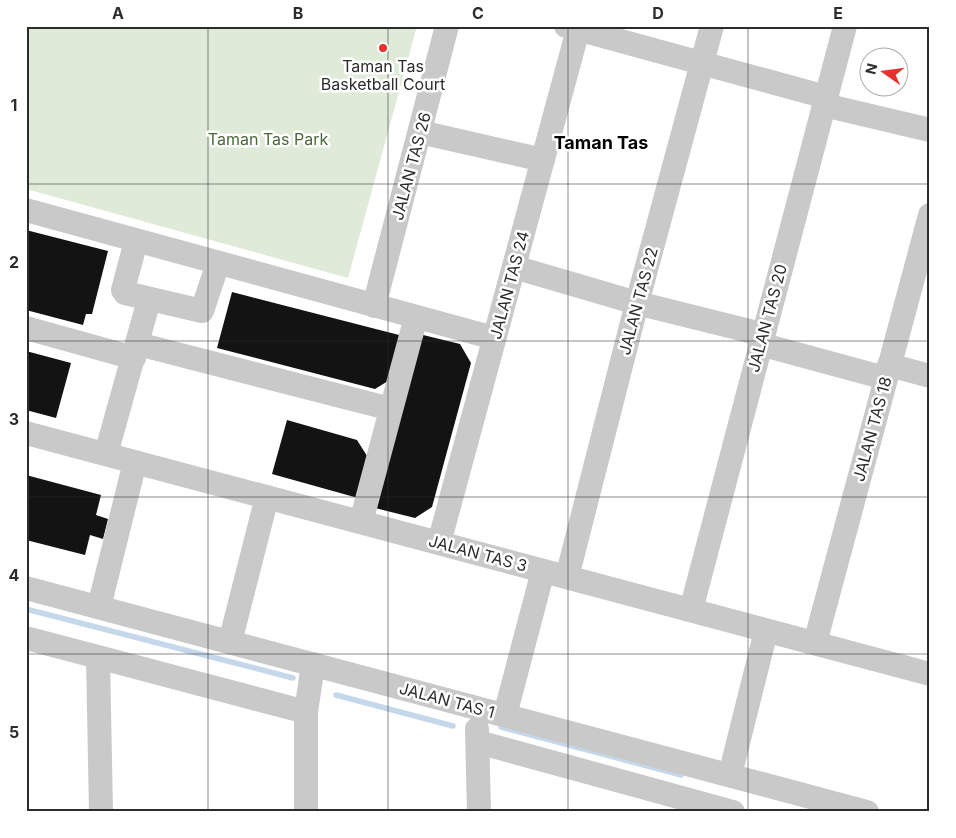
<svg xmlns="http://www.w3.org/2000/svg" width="956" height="838" font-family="Inter,sans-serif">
  <rect width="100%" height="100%" fill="#fff"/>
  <path fill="#e0ead9" d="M26,26H417L348,278L26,189Z"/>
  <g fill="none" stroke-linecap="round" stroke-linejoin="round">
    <path stroke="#c5d8eb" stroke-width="5.5" d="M26,609L293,678
      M336,695L453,726
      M501,727L681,775"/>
  </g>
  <path fill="#131313" d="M26,230L108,251L92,314H86L83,325L26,310Z
    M232,292L403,336L393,378L375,389L217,348Z
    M415,333L460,344L471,363L432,507L415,518L371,507Z
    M26,351L71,363L56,418L26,410Z
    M287,420L357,440L369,459L358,498L272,474Z
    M26,475L101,495L96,515L108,519L103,539L90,535L85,555L26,540Z"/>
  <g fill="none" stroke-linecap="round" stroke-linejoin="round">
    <path stroke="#c9c9c9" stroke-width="24" d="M566,26L826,97
      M824,105L930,130
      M420,132L543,160
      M26,210L494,338
      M136,241L123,290L125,293L202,311L218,263
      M514,267L637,303L762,334
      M374,306L447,26
      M26,328L134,358
      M138,344L391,409
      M760,344L885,378
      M889,365L930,376
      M26,433L930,674
      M106,454L149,300
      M361,522L416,317
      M439,543L579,26
      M567,577L637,303L712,26
      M26,588L867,812
      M99,607L135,462
      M691,610L845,26
      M26,638L306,712
      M230,642L267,497
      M815,643L930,215
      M98,658L101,812
      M505,715L543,571
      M477,729L479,812
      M478,742L733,812
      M730,775L766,631
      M306,812V712L313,664"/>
  </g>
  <path fill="none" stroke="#2c2c2c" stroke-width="1" stroke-opacity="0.55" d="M208,26V812M388,26V812M568,26V812M748,26V812M26,184H930M26,341H930M26,497H930M26,654H930"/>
  <circle fill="#e5322c" stroke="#fff" stroke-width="2" cx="383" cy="48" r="5"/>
  <g text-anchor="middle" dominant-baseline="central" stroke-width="5" stroke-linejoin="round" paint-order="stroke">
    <g font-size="16" fill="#2c2c2c" stroke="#fff">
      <text x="383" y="66">Taman Tas<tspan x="383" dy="18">Basketball Court</tspan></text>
    </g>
    <g font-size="16" fill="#4a673a" stroke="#fff">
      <text x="268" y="139">Taman Tas Park</text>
    </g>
    <g font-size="16" fill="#2c2c2c" stroke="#fff">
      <text transform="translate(411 166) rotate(-75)">JALAN TAS 26</text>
      <text transform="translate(509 285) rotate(-75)">JALAN TAS 24</text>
      <text transform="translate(638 301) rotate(-75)">JALAN TAS 22</text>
      <text transform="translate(767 318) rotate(-75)">JALAN TAS 20</text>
      <text transform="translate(872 429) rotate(-75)">JALAN TAS 18</text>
      <text transform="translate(478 553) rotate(15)">JALAN TAS 3</text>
      <text transform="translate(447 700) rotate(15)">JALAN TAS 1</text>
    </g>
    <g font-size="18" font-weight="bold" fill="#000" stroke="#fff">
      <text x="601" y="142">Taman Tas</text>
    </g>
  </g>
  <rect width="956" height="838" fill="none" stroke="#ffffff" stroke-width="55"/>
  <g transform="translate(884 72) rotate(284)"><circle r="24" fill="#ffffff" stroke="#ababab"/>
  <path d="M0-4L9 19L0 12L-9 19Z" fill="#e5322c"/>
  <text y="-8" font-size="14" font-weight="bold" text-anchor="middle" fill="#2c2c2c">N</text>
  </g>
  <rect x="28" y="28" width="900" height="782" fill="none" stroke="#2c2c2c" stroke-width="2"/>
  <g font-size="16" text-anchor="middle" font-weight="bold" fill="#2c2c2c">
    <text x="118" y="19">A</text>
    <text x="298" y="19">B</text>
    <text x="478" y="19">C</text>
    <text x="658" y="19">D</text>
    <text x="838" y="19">E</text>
    <text x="14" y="111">1</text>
    <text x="14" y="268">2</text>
    <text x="14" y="425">3</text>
    <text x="14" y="581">4</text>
    <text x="14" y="738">5</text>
  </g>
</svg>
